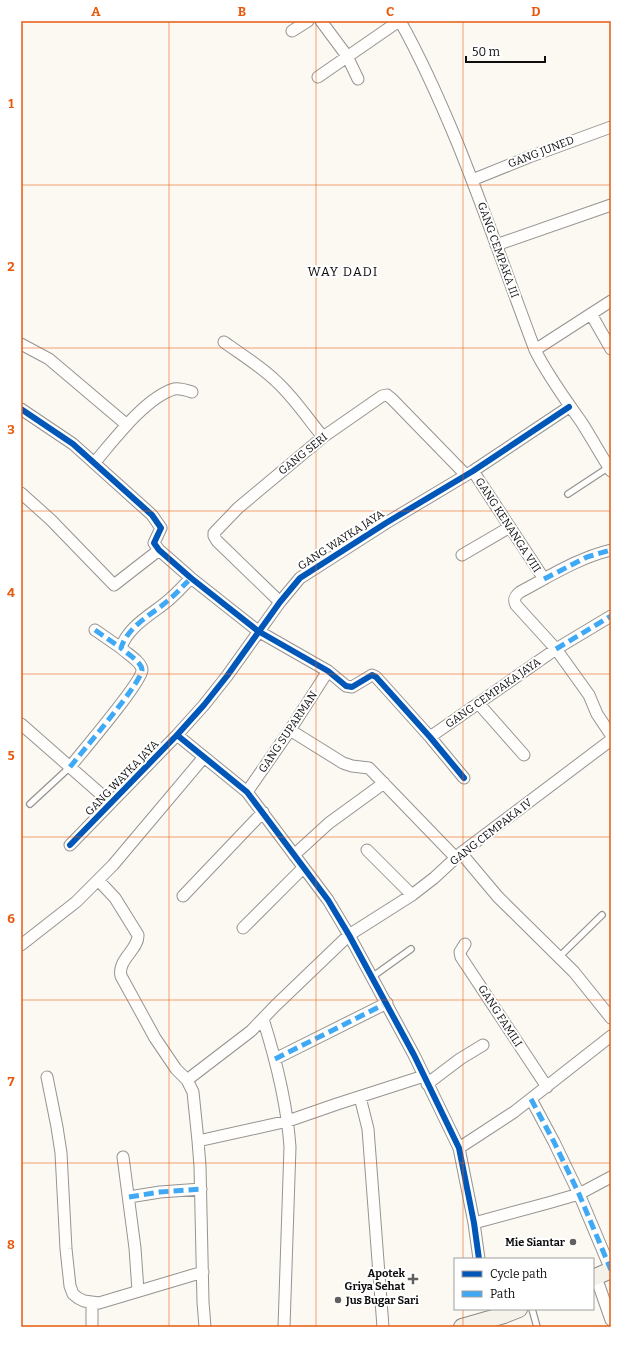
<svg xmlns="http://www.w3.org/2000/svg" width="632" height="1348" font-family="Bitter,serif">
  <rect width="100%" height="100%" fill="#fcf9f2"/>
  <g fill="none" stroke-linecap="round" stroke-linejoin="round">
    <defs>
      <path id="service" d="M568,494L609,467
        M30,804L70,767
        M559,957L602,915
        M372,977L411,949
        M532,1309L537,1327"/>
      <path id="minor" d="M321,21L347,56L358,79
        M400,21C422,60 440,101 457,142C485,211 509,281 535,350C548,376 565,399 582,423C592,439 601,455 611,471
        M292,31L308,21
        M318,77L399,21
        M472,180L529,157L611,127
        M496,245L611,205
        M591,314L611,349
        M224,342C242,355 262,367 278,383C295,399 308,419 323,437
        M21,344L49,359L127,425
        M535,350L611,301
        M21,409L73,444L152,515L161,528L154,543L159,550L191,578L258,631L328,671L346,686L352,687L372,675L376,677L430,737L464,778
        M95,462C114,440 145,398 174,389C180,388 186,390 192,392
        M473,471L544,579
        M21,493L51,520L114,585L159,550
        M611,550C578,558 550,576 520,592C515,596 513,599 516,605L556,649L589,695L597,714L611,735
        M462,555L510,527
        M280,602L217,541L214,536V533L238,508L323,437L382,396L387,395L392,399L466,475
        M95,630L121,648
        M479,704L524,755
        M21,724L111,803
        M290,730L343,763L352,766L369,768L456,858
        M177,735L247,792L328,900L349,935L414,1055L459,1148L474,1223L479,1259
        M430,737L556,649L611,616
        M70,767C81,753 142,682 142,670C142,662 126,653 121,648C128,625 155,613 171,598C178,592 184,585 191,578
        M247,792L290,730L328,671
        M70,845L177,735L204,705L227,676L280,602L300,578L386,523L473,471L569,407
        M367,850L412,895
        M461,853L498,897L574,972L611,1018
        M294,855L329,823L384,783
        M98,880L115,898L138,935C139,949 117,960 121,976L155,1038L176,1069L187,1080L193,1092L198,1141L200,1166L203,1302L205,1327
        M183,896L263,812
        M243,928L303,868
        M465,944L460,952L461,957L547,1087
        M21,945L76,902L113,865L204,757
        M263,1019C276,1060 287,1103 290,1147L284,1327
        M275,1059L387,1003
        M47,1077L57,1127L61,1153L66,1249L70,1286L73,1294L78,1298L84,1301L99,1303L203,1272
        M187,1080L251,1031L275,1006L349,935L412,895L434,878L461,853L611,740
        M427,1084L460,1059L483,1045
        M360,1097L368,1129L383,1327
        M531,1099L554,1142L579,1194L611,1270
        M198,1141L288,1121L337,1104L424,1076
        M459,1148L514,1112L611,1036
        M123,1157L135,1248L138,1291
        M129,1197L160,1192L201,1189
        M474,1223L548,1203L579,1194L611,1177
        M596,1277L611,1320
        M92,1303V1327"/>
      <path id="secondary" d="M593,1278L611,1270
        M462,1327L504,1315L519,1309"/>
    </defs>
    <use href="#service" stroke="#959491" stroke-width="8"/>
    <use href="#minor" stroke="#959491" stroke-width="13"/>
    <use href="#secondary" stroke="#8c8a87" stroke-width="18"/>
    <use href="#service" stroke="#fffefd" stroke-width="5.5"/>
    <use href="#minor" stroke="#fffefd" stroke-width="11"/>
    <use href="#secondary" stroke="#f5f2ea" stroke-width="16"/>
    <path stroke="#3fa9f5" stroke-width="5" stroke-dasharray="10 5" stroke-linecap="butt" d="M544,579L587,557L611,550
      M95,630L121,648
      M556,649L611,616
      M70,767C81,753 142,682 142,670C142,662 126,653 121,648C128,625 155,613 171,598C178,592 184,585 191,578
      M275,1059L387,1003
      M531,1099L554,1142L579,1194L611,1270
      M129,1197L160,1192L201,1189"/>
    <defs>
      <path id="cycleway" d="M21,409L73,444L152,515L161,528L154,543L159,550L191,578L258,631L328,671L346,686L352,687L372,675L376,677L430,737L464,778
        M177,735L247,792L328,900L349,935L414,1055L459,1148L474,1223L479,1259
        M70,845L177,735L204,705L227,676L280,602L300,578L386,523L473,471L569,407"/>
    </defs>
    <use href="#cycleway" stroke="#fff" stroke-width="8"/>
    <use href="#cycleway" stroke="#0057b8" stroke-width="6"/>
  </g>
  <path fill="none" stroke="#e8590c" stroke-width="1" stroke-opacity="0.55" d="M169,21V1327M316,21V1327M463,21V1259M21,185H611M21,348H611M21,511H611M21,674H611M21,837H611M21,1000H611M21,1163H611M463,1309V1327"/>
  <g fill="#61605e" stroke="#fff" stroke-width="1.5">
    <circle cx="573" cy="1242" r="4"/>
    <path d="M411 1273h4v4h4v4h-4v4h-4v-4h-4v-4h4z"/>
    <circle cx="338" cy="1300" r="4"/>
  </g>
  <g text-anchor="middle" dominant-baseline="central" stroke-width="4" stroke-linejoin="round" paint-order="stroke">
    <g font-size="11" fill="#0e0e0e" stroke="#fff">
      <text transform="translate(541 152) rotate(-21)">GANG JUNED</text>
      <text transform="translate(498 250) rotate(70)">GANG CEMPAKA III</text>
      <text transform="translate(303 454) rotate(-39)">GANG SERI</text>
      <text transform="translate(508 525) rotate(57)">GANG KENANGA VIII</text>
      <text transform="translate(341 540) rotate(-33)">GANG WAYKA JAYA</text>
      <text transform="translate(493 693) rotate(-35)">GANG CEMPAKA JAYA</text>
      <text transform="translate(288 732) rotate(-56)">GANG SUPARMAN</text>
      <text transform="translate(122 778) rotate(-46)">GANG WAYKA JAYA</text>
      <text transform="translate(491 832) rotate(-38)">GANG CEMPAKA IV</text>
      <text transform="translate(500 1016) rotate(57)">GANG FAMILI</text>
    </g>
    <g font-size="11" font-weight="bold" fill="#0e0e0e" stroke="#fff" text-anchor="end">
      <text x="565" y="1242">Mie Siantar</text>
      <text x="405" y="1273">Apotek<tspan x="405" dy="13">Griya Sehat</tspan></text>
      <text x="346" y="1300" text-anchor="start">Jus Bugar Sari</text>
    </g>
    <g font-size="13" letter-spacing="1" fill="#0e0e0e" stroke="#fff">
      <text x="343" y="271">WAY DADI</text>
    </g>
  </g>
  <rect width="632" height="1348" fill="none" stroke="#ffffff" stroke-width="44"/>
  <rect x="454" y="1258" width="140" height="52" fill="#ffffff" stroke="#9f9f9f"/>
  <rect x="462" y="1271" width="20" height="6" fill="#0057b8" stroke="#9f9f9f"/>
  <text x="490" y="1278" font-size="12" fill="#0e0e0e">Cycle path</text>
  <rect x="462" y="1291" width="20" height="6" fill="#3fa9f5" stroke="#9f9f9f"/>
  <text x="490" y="1298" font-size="12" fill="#0e0e0e">Path</text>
  <path d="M466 56v6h79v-6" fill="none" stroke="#0e0e0e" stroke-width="2"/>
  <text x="472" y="56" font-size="12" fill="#0e0e0e" stroke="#ffffff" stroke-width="3" paint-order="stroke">50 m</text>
  <rect x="22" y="22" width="588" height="1304" fill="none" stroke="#e8590c" stroke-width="1.5"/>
  <g font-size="13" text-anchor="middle" font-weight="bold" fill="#e8590c">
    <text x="96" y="16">A</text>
    <text x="242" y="16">B</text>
    <text x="390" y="16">C</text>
    <text x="536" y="16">D</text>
    <text x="11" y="108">1</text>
    <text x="11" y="271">2</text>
    <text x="11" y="434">3</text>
    <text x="11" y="597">4</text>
    <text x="11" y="760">5</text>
    <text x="11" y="923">6</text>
    <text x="11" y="1086">7</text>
    <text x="11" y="1249">8</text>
  </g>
</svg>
